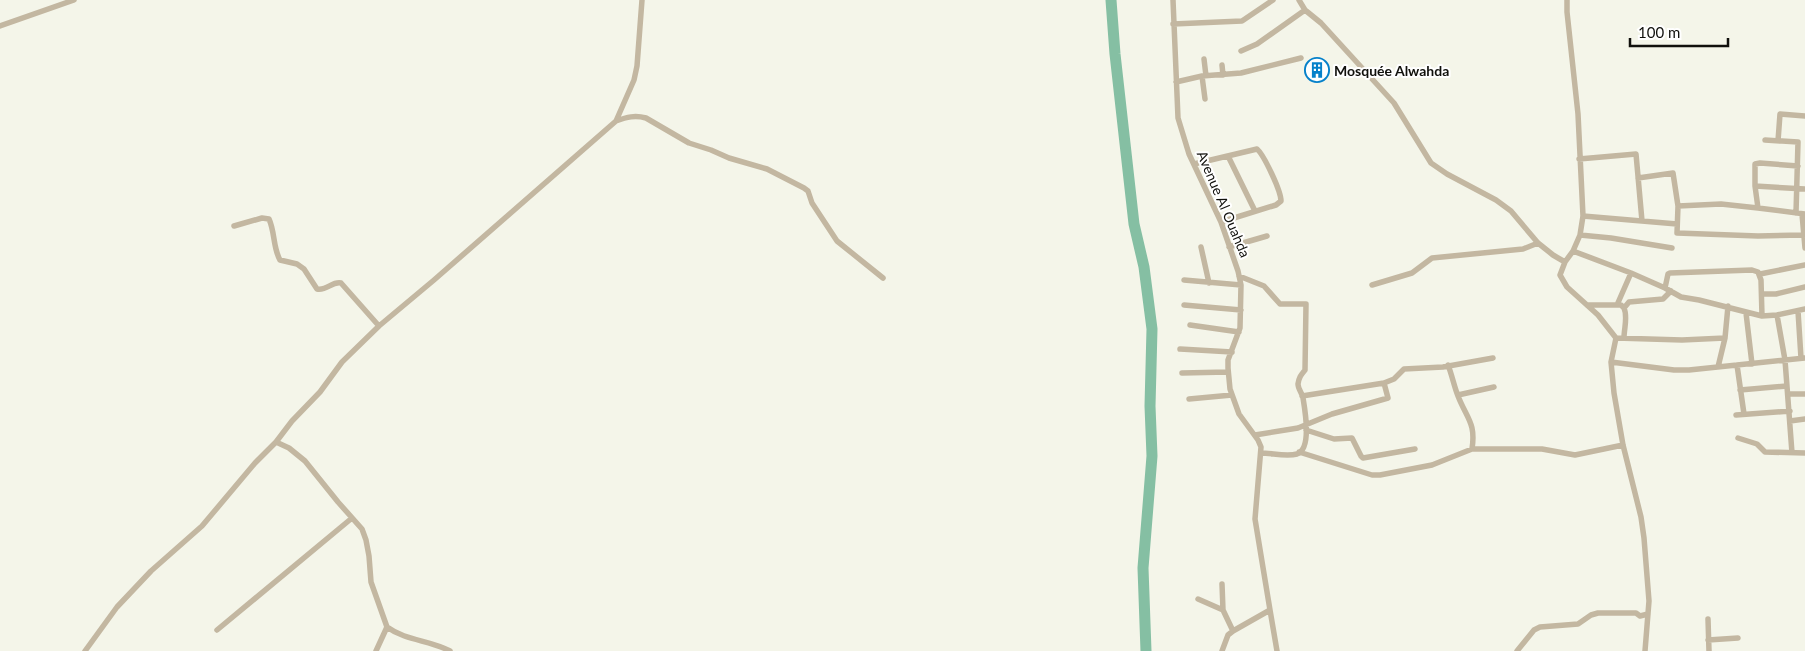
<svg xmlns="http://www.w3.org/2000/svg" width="1805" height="651" font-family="Lato,sans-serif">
  <rect width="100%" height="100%" fill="#f4f5e9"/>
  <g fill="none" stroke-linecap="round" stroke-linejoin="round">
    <path stroke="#85bfa3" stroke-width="11" d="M1111,0L1115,54L1134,224L1144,267L1152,329L1150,406L1152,456L1143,568L1146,651"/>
    <path stroke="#c3b7a1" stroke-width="5.5" d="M1173,0L1178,118L1189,154L1221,222L1238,271L1241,285L1240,328L1228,360V368L1230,389L1239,414L1258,440L1261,447L1255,519L1270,610L1233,631L1228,635L1222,651
      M1299,0L1305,10L1321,23L1394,103L1431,163L1447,174L1496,200L1511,211L1538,243L1553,255L1565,262
      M1567,0V12L1578,114L1583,216L1580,235L1573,251L1565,262L1560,275L1567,287L1598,315L1616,338L1611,362L1614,393L1623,445L1641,517L1644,538L1649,601L1645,651
      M1173,24L1242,21L1273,0
      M0,26L74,0
      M1241,51L1257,44L1305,10
      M1204,59L1206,76
      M1222,65L1223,75
      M1202,76L1205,99
      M1176,82L1202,76L1241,73L1301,58
      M616,121C627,117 635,115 646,118L689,143L711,150L729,158L767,169L804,188L808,191L812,203L837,241L883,278
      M1765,140L1798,142L1796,213
      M1778,141L1780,114L1805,116
      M1228,156L1255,211
      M1579,159L1636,154L1642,221
      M1194,164L1257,149C1264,155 1281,191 1281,201L1276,205L1221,222
      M1638,178L1673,173L1678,206
      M1755,186V164L1760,163L1798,166
      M1805,189L1755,186L1758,208L1805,214
      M1758,208L1721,204L1678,206L1677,233L1758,236L1803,235
      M1802,214L1805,248
      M1583,216L1677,224
      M234,226L262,218L269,219C275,232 273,248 280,260L297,264L304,269L317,289C327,291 332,281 341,283L379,326
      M1580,235L1611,238L1672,248
      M1201,247L1209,283
      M1229,247L1267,236
      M1573,251L1631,273L1665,288L1681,297L1699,300L1762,316L1777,315L1805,309
      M1760,274L1805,265
      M1239,276L1264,286L1280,304H1306L1305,370C1301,375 1299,377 1298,384C1298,389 1302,393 1303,398C1305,410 1312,449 1297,454C1286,457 1272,453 1261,453
      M1184,280L1241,285
      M1372,285L1412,273L1432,258L1523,249L1538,243
      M1665,288L1668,274L1670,273L1752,270L1758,272L1761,280L1762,316
      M1762,294H1776L1805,287
      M1184,305L1241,310
      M1587,305H1621L1624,308C1628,317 1624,328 1624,338
      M1617,305L1631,273
      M1624,308L1629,302L1663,299L1671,291
      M1798,311L1801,358
      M1746,313L1752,364
      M1777,315L1785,360L1792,453
      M1190,325L1239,332
      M1616,338L1682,340L1725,338
      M1180,349L1232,352
      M1611,362L1674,370H1689L1805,358
      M1448,365C1452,375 1454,386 1458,396C1467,419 1476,423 1472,449
      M1737,365L1744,414
      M1718,367L1725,338L1728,306
      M1182,373L1228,372
      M1740,390L1787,386
      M1788,394H1805
      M1458,395L1494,387
      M1302,396L1384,383L1394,379L1404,369L1443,367L1493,358
      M1189,399L1232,395
      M1736,415L1790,411
      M1790,421L1805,419
      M1306,430L1334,439L1352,438L1361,456L1363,458L1415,449
      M1255,435L1298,428L1332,414L1388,398L1384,383
      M1738,438L1757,444L1765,452L1805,453
      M276,442L289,448L305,461L338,502L362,529L366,540L369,556L371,582L387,627C406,641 430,640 450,651
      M1299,452L1372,475H1380L1432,465L1472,449H1542L1575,455L1623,445
      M1222,584L1223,610L1233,631
      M1198,599L1223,610
      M1270,610L1277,651
      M1708,619L1709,651
      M217,630L352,518
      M1708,640L1738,638
      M85,651L117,607L151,571L202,526L255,463L276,442L292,421L320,392L342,362L379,326L434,280L616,121L634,80L637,66L642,0
      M376,651L387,627
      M1517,651L1534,630L1540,627L1578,624L1591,615L1598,613H1636L1640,616L1648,614"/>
  </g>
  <defs>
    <symbol id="building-ring" viewBox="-11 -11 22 22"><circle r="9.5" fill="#fff" stroke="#0681ca" stroke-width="1.5"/><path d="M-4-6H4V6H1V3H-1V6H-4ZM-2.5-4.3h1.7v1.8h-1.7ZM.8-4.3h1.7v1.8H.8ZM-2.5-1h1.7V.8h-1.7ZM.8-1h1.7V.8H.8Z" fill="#0681ca"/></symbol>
  </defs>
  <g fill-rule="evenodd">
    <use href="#building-ring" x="1303" y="56" width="28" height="28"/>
  </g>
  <g text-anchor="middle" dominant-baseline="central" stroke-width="4" stroke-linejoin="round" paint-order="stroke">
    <g font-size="14" font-weight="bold" fill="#10100c" stroke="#fff" text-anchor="start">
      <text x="1334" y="70">Mosquée Alwahda</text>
    </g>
    <g font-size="14" fill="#10100c" stroke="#fff">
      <text transform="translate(1224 204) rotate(67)">Avenue Al Ouahda</text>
    </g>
  </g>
  <path d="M1630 38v8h98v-8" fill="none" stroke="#10100c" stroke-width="2.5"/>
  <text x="1638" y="38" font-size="15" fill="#10100c" stroke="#ffffff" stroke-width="4" paint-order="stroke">100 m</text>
</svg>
